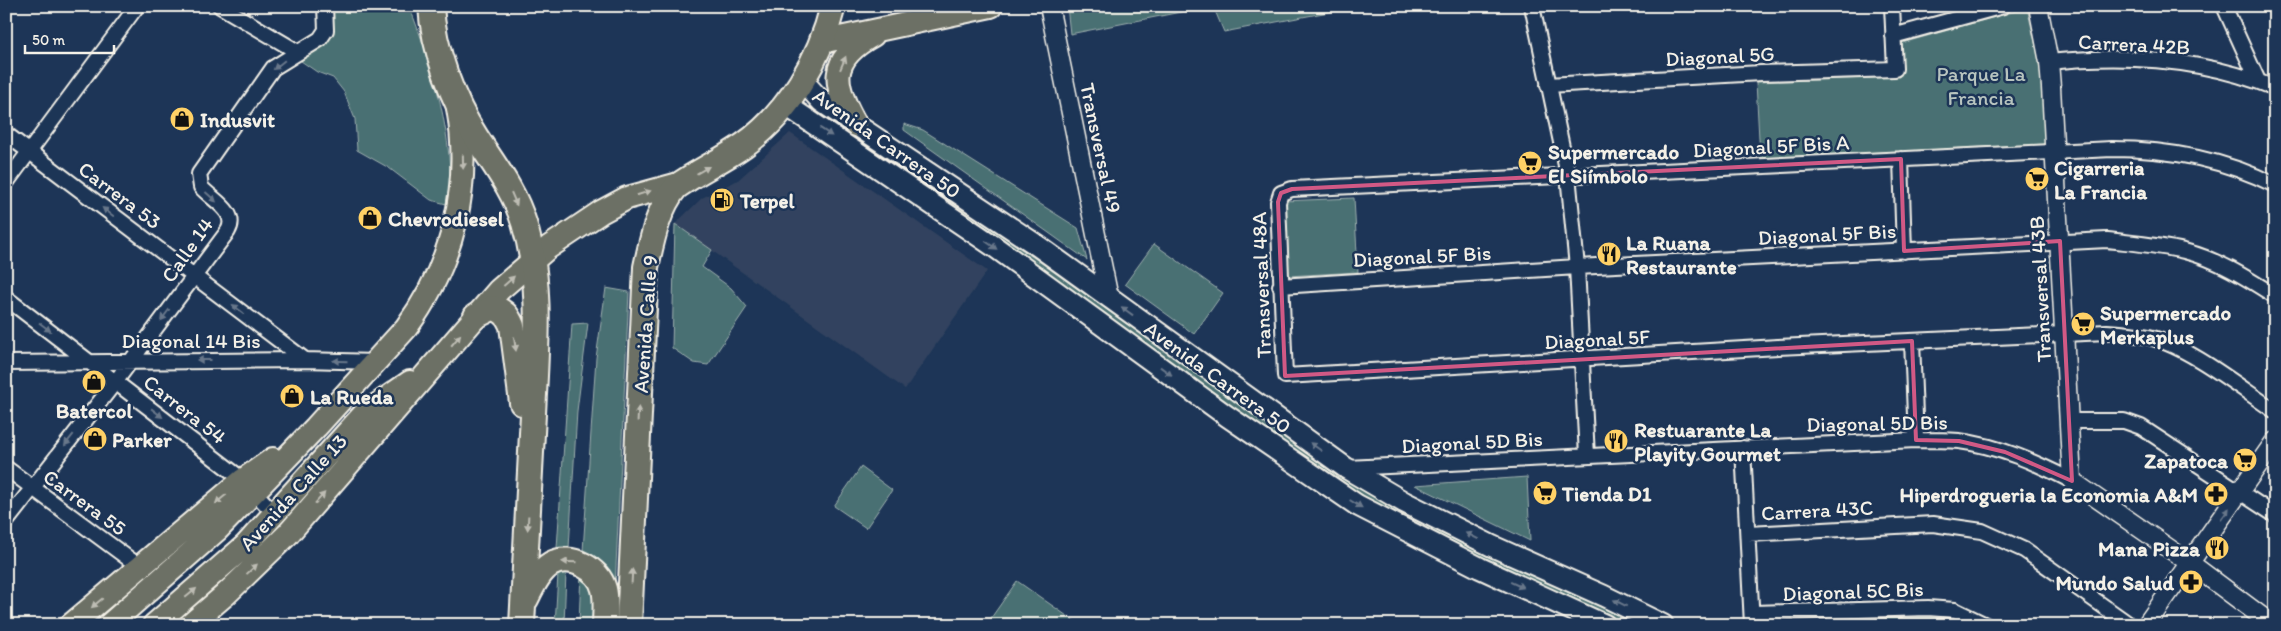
<svg xmlns="http://www.w3.org/2000/svg" width="2281" height="631" font-family="Itim,sans-serif">
  <rect width="100%" height="100%" fill="#1d3557"/>
  <filter id="ink" filterUnits="userSpaceOnUse"><feTurbulence type="fractalNoise" baseFrequency=".02" numOctaves="2"/><feDisplacementMap in="SourceGraphic" scale="10" xChannelSelector="R" yChannelSelector="G"/><feConvolveMatrix kernelMatrix="1 2 1 2 8 2 1 2 1" color-interpolation-filters="sRGB"/></filter>
  <g filter="url(#ink)">
    <path fill="#33435f" d="M790,133L987,271L905,389L675,224L702,198L738,180Z"/>
    <path fill="#497073" stroke="#9eb0ae" d="M331,6H409C434,68 454,138 450,205L431,200L389,168L357,150L355,119L344,92L333,78L317,72L301,61L325,42Z
      M1067,6H1211L1070,34Z
      M1213,6H1360L1224,32Z
      M2027,8L2042,72L2047,144L1760,158L1756,82L1899,77L1902,43Z
      M824,115L1037,260L1309,454L1361,489L1501,562L1641,625H1621L1547,593L1356,498L820,122Z
      M904,124L923,130L1078,228L1087,260L904,130Z
      M1354,198L1358,272L1287,276L1283,201Z
      M675,224L712,250L702,267L731,288L747,307L708,365L694,363L672,348Z
      M1154,244L1223,293L1194,334L1125,284Z
      M606,288L629,292L615,587L592,557L583,551L596,358Z
      M588,323L577,411L569,548H557L572,324Z
      M861,467L892,490L866,528L834,506Z
      M1527,477L1530,541L1415,485Z
      M581,570L595,588L597,625H579Z
      M566,572L564,625H555L558,574Z
      M1017,581L1080,625H1001L991,618Z
      M1843,615L1951,616L1969,625H1857Z"/>
    <g fill="none" stroke-linecap="round" stroke-linejoin="round">
      <defs>
        <path id="minor" d="M220,6L298,52
          M1532,6L1568,175L1577,267L1587,456
          M2224,6L2258,81
          M1893,36L2003,6
          M2049,62C2124,54 2204,59 2275,88
          M1548,85L1761,73L1895,69L1892,6
          M6,134L305,360
          M1901,159L1904,251
          M6,183L137,6
          M2275,185C2225,160 2168,149 2112,149L1292,189L1281,193L1278,202L1285,376L1778,347L2107,332C2121,333 2135,334 2149,337C2190,347 2239,387 2275,411
          M1280,286L1577,267L2107,240C2132,243 2159,245 2184,251C2217,259 2247,278 2275,296
          M6,298L243,480L275,514
          M1912,341L1916,440
          M6,363L305,360L375,362
          M2069,421H2124L2141,427L2275,515
          M1743,448L1752,625
          M6,468L140,567
          M1347,468L1916,440C1930,440 1945,440 1959,441C1999,446 2037,463 2072,481
          M6,522L116,381L228,231C239,212 212,200 201,187L199,174L273,68L320,39L326,30L325,6
          M1748,534L1933,524L1982,531L2024,550L2130,625
          M1829,611L1848,625
          M1753,613L1928,608L1955,610L1986,625"/>
        <path id="tertiary" d="M1049,6L1109,298
          M2038,6L2049,62L2051,87L2072,481L2190,563L2273,625
          M2146,625L2275,441"/>
        <path id="secondary" d="M802,80L822,102L1038,246L1346,468L1404,502L1492,546L1604,596L1663,625
          M786,105L995,247L1227,416L1357,505L1480,568L1605,625"/>
        <path id="primary" d="M821,42L991,6
          M856,125C833,85 827,60 873,35
          M71,625L243,480L273,459
          M109,625L218,529L316,427L406,328C453,264 472,186 458,108
          M154,625L246,545L364,414L410,382
          M190,625L225,595L288,534L499,290L549,247L601,212L627,198L682,183"/>
        <path id="trunk" d="M431,6C433,48 453,102 476,137C494,165 514,190 524,223C543,284 536,350 533,414C530,484 526,554 522,625
          M476,316L492,308C504,310 508,316 512,326L522,403
          M526,599C532,587 539,571 551,564C571,553 599,569 604,589C607,601 605,613 605,625
          M629,625L646,267C652,240 658,208 676,187C698,171 723,160 744,145C789,113 820,59 833,6"/>
      </defs>
      <use href="#minor" stroke="#f4f1e8" stroke-width="18"/>
      <use href="#tertiary" stroke="#f4f1e8" stroke-width="21"/>
      <use href="#secondary" stroke="#f4f1e8" stroke-width="24"/>
      <use href="#primary" stroke="#f4f1e8" stroke-width="26"/>
      <use href="#trunk" stroke="#f4f1e8" stroke-width="28"/>
      <use href="#minor" stroke="#1d3557" stroke-width="14"/>
      <use href="#tertiary" stroke="#1d3557" stroke-width="18"/>
      <use href="#secondary" stroke="#1d3557" stroke-width="20"/>
      <use href="#primary" stroke="#6c7065" stroke-width="22"/>
      <use href="#trunk" stroke="#6c7065" stroke-width="24"/>
    </g>
    <defs><path id="oneway-solid" d="M-6-.8H1V-3.2L6.5 0L1 3.2V.8H-6Z" transform="scale(1.25)"/></defs>
    <g fill="#bebdb4">
      <use href="#oneway-solid" transform="translate(843 63) rotate(-67)"/>
      <use href="#oneway-solid" transform="translate(463 162) rotate(89)"/>
      <use href="#oneway-solid" transform="translate(703 170) rotate(-30)"/>
      <use href="#oneway-solid" transform="translate(644 193) rotate(-18)"/>
      <use href="#oneway-solid" transform="translate(514 199) rotate(67)"/>
      <use href="#oneway-solid" transform="translate(509 281) rotate(-42)"/>
      <use href="#oneway-solid" transform="translate(456 340) rotate(-50)"/>
      <use href="#oneway-solid" transform="translate(515 344) rotate(82)"/>
      <use href="#oneway-solid" transform="translate(638 414) rotate(-87)"/>
      <use href="#oneway-solid" transform="translate(320 498) rotate(-48)"/>
      <use href="#oneway-solid" transform="translate(221 499) rotate(140)"/>
      <use href="#oneway-solid" transform="translate(528 523) rotate(93)"/>
      <use href="#oneway-solid" transform="translate(569 562) rotate(-178)"/>
      <use href="#oneway-solid" transform="translate(252 569) rotate(-43)"/>
      <use href="#oneway-solid" transform="translate(632 576) rotate(-87)"/>
      <use href="#oneway-solid" transform="translate(191 593) rotate(-40)"/>
      <use href="#oneway-solid" transform="translate(97 603) rotate(140)"/>
    </g>
    <g fill="#68778a">
      <use href="#oneway-solid" transform="translate(279 65) rotate(141)"/>
      <use href="#oneway-solid" transform="translate(826 132) rotate(34)"/>
      <use href="#oneway-solid" transform="translate(211 197) rotate(42)"/>
      <use href="#oneway-solid" transform="translate(108 212) rotate(-143)"/>
      <use href="#oneway-solid" transform="translate(991 245) rotate(35)"/>
      <use href="#oneway-solid" transform="translate(238 309) rotate(-143)"/>
      <use href="#oneway-solid" transform="translate(1127 311) rotate(-144)"/>
      <use href="#oneway-solid" transform="translate(165 315) rotate(127)"/>
      <use href="#oneway-solid" transform="translate(45 327) rotate(37)"/>
      <use href="#oneway-solid" transform="translate(204 360) rotate(180)"/>
      <use href="#oneway-solid" transform="translate(340 361) rotate(-178)"/>
      <use href="#oneway-solid" transform="translate(1166 371) rotate(36)"/>
      <use href="#oneway-solid" transform="translate(157 413) rotate(38)"/>
      <use href="#oneway-solid" transform="translate(69 440) rotate(128)"/>
      <use href="#oneway-solid" transform="translate(1316 447) rotate(-145)"/>
      <use href="#oneway-solid" transform="translate(1356 504) rotate(32)"/>
      <use href="#oneway-solid" transform="translate(2225 514) rotate(-55)"/>
      <use href="#oneway-solid" transform="translate(1472 536) rotate(-154)"/>
      <use href="#oneway-solid" transform="translate(1517 585) rotate(24)"/>
      <use href="#oneway-solid" transform="translate(1620 603) rotate(-154)"/>
    </g>
  </g>
  <path fill="none" stroke="#d15985" stroke-width="4" stroke-linejoin="round" d="M1901,159L1904,251L2060,241L2072,481L2005,452L1959,441L1916,440L1912,341L1285,376L1278,202L1281,193L1292,189Z"/>
  <defs>
    <symbol id="shop-disc" viewBox="-11 -11 22 22"><circle r="9.5" fill="#ffd166" stroke="#1d3557"/><path d="M-5-2.5h2.3a2.7 3.5 0 0 1 5.4 0H5L5.5 6h-11ZM-1.5-2.5h3a1.5 2.3 0 0 0-3 0Z" fill="#111"/></symbol>
    <symbol id="supermarket-disc" viewBox="-11 -11 22 22"><circle r="9.5" fill="#ffd166" stroke="#1d3557"/><path d="M-6-5.5h2.5l.6 2H6L4.5 2H-2.5L-4.4-4H-6ZM-1.5 3.2a1.3 1.3 0 1 0 .1 0ZM3 3.2a1.3 1.3 0 1 0 .1 0Z" fill="#111"/></symbol>
    <symbol id="fuel-disc" viewBox="-11 -11 22 22"><circle r="9.5" fill="#ffd166" stroke="#1d3557"/><path d="M-5.5-6h7V0h2V4h1.3V-2.5L3-4.5l.8-.8L6-3V5H2.5V1h-1V6h-7ZM-4.2-4.7v3.2H.2V-4.7Z" fill="#111"/></symbol>
    <symbol id="restaurant-disc" viewBox="-11 -11 22 22"><circle r="9.5" fill="#ffd166" stroke="#1d3557"/><path d="M-5-6h1v4h1v-4h1v4h1v-4h1v5L-1.5 .5V6h-2V.5L-5-1ZM5-6V6H3V1.5H1.5Q1.5-4 5-6Z" fill="#111"/></symbol>
    <symbol id="pharmacy-disc" viewBox="-11 -11 22 22"><circle r="9.5" fill="#ffd166" stroke="#1d3557"/><path d="M-2-6h4v4h4v4h-4v4h-4v-4h-4v-4h4Z" fill="#111"/></symbol>
  </defs>
  <g fill-rule="evenodd">
    <use href="#shop-disc" x="168" y="105" width="28" height="28"/>
    <use href="#supermarket-disc" x="1516" y="149" width="28" height="28"/>
    <use href="#supermarket-disc" x="2023" y="165" width="28" height="28"/>
    <use href="#fuel-disc" x="708" y="186" width="28" height="28"/>
    <use href="#shop-disc" x="356" y="204" width="28" height="28"/>
    <use href="#restaurant-disc" x="1595" y="240" width="28" height="28"/>
    <use href="#supermarket-disc" x="2069" y="310" width="28" height="28"/>
    <use href="#shop-disc" x="80" y="368" width="28" height="28"/>
    <use href="#shop-disc" x="278" y="382" width="28" height="28"/>
    <use href="#shop-disc" x="81" y="425" width="28" height="28"/>
    <use href="#restaurant-disc" x="1602" y="427" width="28" height="28"/>
    <use href="#supermarket-disc" x="2231" y="446" width="28" height="28"/>
    <use href="#supermarket-disc" x="1531" y="479" width="28" height="28"/>
    <use href="#pharmacy-disc" x="2202" y="480" width="28" height="28"/>
    <use href="#restaurant-disc" x="2203" y="534" width="28" height="28"/>
    <use href="#pharmacy-disc" x="2177" y="568" width="28" height="28"/>
  </g>
  <g text-anchor="middle" dominant-baseline="central" stroke-width="5" stroke-linejoin="round" paint-order="stroke">
    <g font-size="21" fill="#f4f1e8" stroke="#1d3557">
      <text transform="translate(2134 44) rotate(3)">Carrera 42B</text>
      <text transform="translate(1720 56) rotate(-3)">Diagonal 5G</text>
      <text transform="translate(887 143) rotate(35)">Avenida Carrera 50</text>
      <text transform="translate(1771 146) rotate(-3)">Diagonal 5F Bis A</text>
      <text transform="translate(1101 148) rotate(78)">Transversal 49</text>
      <text transform="translate(120 195) rotate(37)">Carrera 53</text>
      <text transform="translate(1827 234) rotate(-3)">Diagonal 5F Bis</text>
      <text transform="translate(187 250) rotate(-55)">Calle 14</text>
      <text transform="translate(1422 256) rotate(-3)">Diagonal 5F Bis</text>
      <text transform="translate(1261 285) rotate(-92)">Transversal 48A</text>
      <text transform="translate(2040 289) rotate(-93)">Transversal 43B</text>
      <text transform="translate(645 324) rotate(-86)">Avenida Calle 9</text>
      <text transform="translate(1597 339) rotate(-3)">Diagonal 5F</text>
      <text x="191" y="340">Diagonal 14 Bis</text>
      <text transform="translate(1218 377) rotate(36)">Avenida Carrera 50</text>
      <text transform="translate(185 409) rotate(38)">Carrera 54</text>
      <text transform="translate(1877 423) rotate(-1)">Diagonal 5D Bis</text>
      <text transform="translate(1472 442) rotate(-3)">Diagonal 5D Bis</text>
      <text transform="translate(293 492) rotate(-48)">Avenida Calle 13</text>
      <text transform="translate(85 502) rotate(36)">Carrera 55</text>
      <text transform="translate(1817 510) rotate(-3)">Carrera 43C</text>
      <text transform="translate(1853 591) rotate(-2)">Diagonal 5C Bis</text>
    </g>
    <g font-size="21" fill="#b8c4bf" stroke="#1d3557">
      <text x="1981" y="73">Parque La<tspan x="1981" dy="24">Francia</tspan></text>
    </g>
    <g font-size="21" font-weight="bold" fill="#f4f1e8" stroke="#1d3557" text-anchor="start">
      <text x="200" y="119">Indusvit</text>
      <text x="1548" y="151">Supermercado<tspan x="1548" dy="24">El Siímbolo</tspan></text>
      <text x="2054" y="167">Cigarreria<tspan x="2054" dy="24">La Francia</tspan></text>
      <text x="740" y="200">Terpel</text>
      <text x="388" y="218">Chevrodiesel</text>
      <text x="1626" y="242">La Ruana<tspan x="1626" dy="24">Restaurante</tspan></text>
      <text x="2100" y="312">Supermercado<tspan x="2100" dy="24">Merkaplus</tspan></text>
      <text x="310" y="396">La Rueda</text>
      <text x="94" y="410" text-anchor="middle">Batercol</text>
      <text x="1634" y="429">Restuarante La<tspan x="1634" dy="24">Playity Gourmet</tspan></text>
      <text x="112" y="439">Parker</text>
      <text x="2228" y="460" text-anchor="end">Zapatoca</text>
      <text x="1562" y="493">Tienda D1</text>
      <text x="2198" y="494" text-anchor="end">Hiperdrogueria la Economia A&amp;M</text>
      <text x="2200" y="548" text-anchor="end">Mana Pizza</text>
      <text x="2174" y="582" text-anchor="end">Mundo Salud</text>
    </g>
  </g>
  <rect width="2281" height="631" fill="none" stroke="#1d3557" stroke-width="25"/>
  <rect x="12" y="12" width="2256" height="606" fill="none" stroke="#f4f1e8" stroke-width="2" filter="url(#ink)"/>
  <path d="M25 45v8h89v-8" fill="none" stroke="#f4f1e8" stroke-width="2.5"/>
  <text x="32" y="45" font-size="15" fill="#f4f1e8" stroke="#1d3557" stroke-width="4" paint-order="stroke">50 m</text>
</svg>
